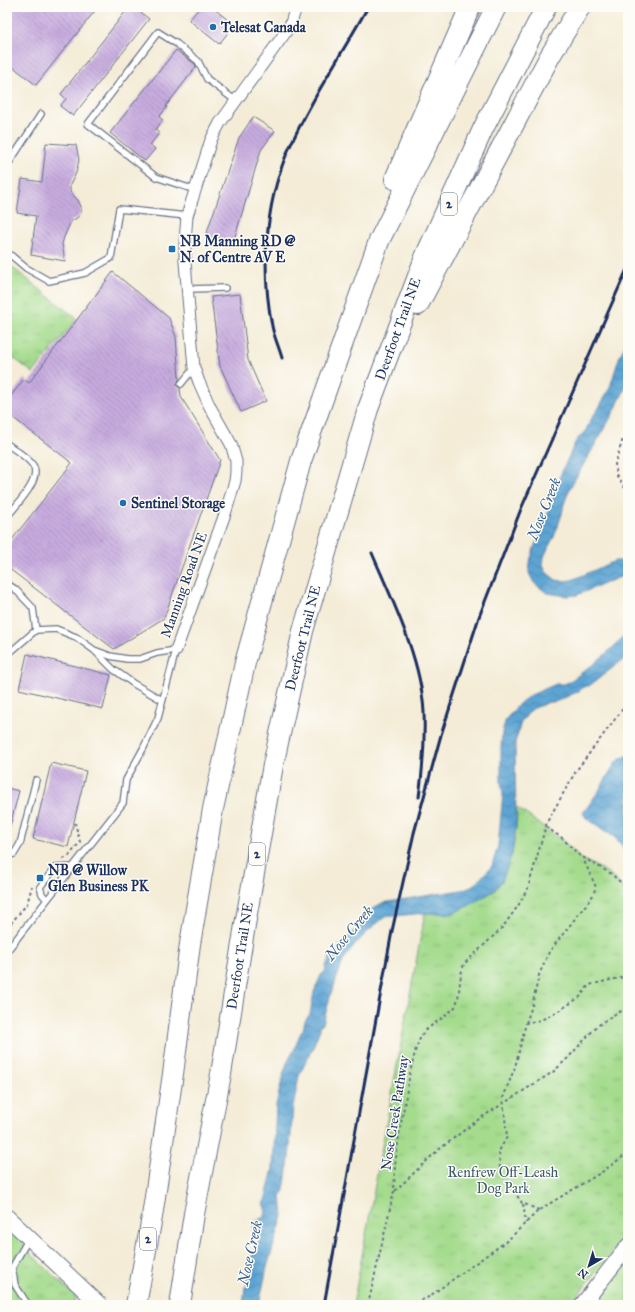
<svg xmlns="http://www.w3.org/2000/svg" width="635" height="1312" font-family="'IM FELL Great Primer',serif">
  <defs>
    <pattern id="grass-tufts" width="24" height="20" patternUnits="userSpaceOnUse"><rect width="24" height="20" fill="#a4db8d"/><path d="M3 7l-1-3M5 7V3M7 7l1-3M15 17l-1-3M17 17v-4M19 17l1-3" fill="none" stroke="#8dbc7c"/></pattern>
    <pattern id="water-waves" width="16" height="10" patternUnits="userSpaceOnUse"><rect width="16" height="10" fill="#5da4d3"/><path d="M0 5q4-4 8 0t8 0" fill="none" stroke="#4c86ae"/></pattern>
    <pattern id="building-back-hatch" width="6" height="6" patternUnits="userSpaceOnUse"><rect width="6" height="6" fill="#c7abdf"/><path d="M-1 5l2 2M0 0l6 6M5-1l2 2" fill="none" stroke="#a18cb8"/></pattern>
  </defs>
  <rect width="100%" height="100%" fill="#fdfcf7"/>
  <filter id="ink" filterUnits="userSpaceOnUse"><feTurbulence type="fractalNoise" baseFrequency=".025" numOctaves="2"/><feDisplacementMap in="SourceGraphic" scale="8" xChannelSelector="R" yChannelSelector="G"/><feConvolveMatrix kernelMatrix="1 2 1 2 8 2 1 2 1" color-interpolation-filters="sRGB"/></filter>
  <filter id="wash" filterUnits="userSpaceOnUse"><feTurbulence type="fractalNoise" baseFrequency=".012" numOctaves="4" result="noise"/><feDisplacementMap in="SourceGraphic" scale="16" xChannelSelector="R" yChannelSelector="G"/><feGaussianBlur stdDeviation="0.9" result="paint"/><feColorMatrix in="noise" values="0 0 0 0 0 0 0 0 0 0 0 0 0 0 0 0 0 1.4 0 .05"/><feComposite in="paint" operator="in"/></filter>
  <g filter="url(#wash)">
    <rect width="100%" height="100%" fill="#f4ecd7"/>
    <path fill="url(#grass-tufts)" stroke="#608576" d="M7,263L77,319L33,373L7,353Z
      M516,807L562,840L582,859L610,874L628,892V1232L570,1305H353L425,913H454L494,891L512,854L517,819Z
      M7,1217L29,1238L24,1247L75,1296L76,1305H7Z
      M628,1261V1305H593Z"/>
    <path fill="url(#water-waves)" stroke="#3c6a98" d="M628,340V382L615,410L570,488L564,504L562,514L554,537L549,546L544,557L543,565L546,572L556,580L562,581L572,580L615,561H628V578L620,577L577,595L567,596L547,593L534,583L529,573L530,561L535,545L544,526L559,478L576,441L586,430L590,421L600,406L610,387L620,355Z
      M628,629V656L589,686H585L579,691L562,699L555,702H549L532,709L521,722L515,743L516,828L512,854L502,881L494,891L468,906L454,913H425L385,917L370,929L351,949L343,961L330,997L323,1024L320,1025V1029L313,1047L299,1076L293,1107L289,1160L284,1190L281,1196L283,1216L267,1267L259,1305H243L245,1287L247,1285V1278L252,1259L251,1256L255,1254L256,1247L260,1240V1234L254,1232L253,1224L256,1221L264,1217L266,1212L264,1205L273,1169L276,1105L283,1075L287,1063L294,1050L300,1034L303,1030L305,1021L310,1014L314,992L321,975L325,972C326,957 340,947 349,936C356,929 361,921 367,914C371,909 377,906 382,903L467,889L477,882L492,866L498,846L503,794L501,781V748L502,733L506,719L519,704L529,696L556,684H564L569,682L595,663L620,641Z
      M626,756H628V854L621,844L614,837L586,818L583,813L598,792L616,762Z"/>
    <g id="blocks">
      <path fill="url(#building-back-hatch)" d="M7,7H98L36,85L7,62Z
        M129,7H134L149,19L73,116L60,106L66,99L61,94Z
        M200,7H212L228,20L224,24L231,29L219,44L189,20Z
        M176,50L195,64L196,67L166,106L167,107L159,117L163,120L155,130L159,133L150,145L155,149L145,161L110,133Z
        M253,117L275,131L261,150L233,243L206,235L239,138Z
        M46,143L76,145L79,160L76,173L70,185V192L78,200L81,207V213L77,218L71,221L64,237L62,244L65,261L31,255L36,216L17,213L22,179L42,182Z
        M113,272L169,318L176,337L179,379L177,384L178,387L180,388L181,397L220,460L164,618L114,649L7,567V546L72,463L7,413V401L24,379L29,383Z
        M240,294L248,360L266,401L241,412L220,366L211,297Z
        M27,654L111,675L103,709L19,689Z
        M51,763L86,771L68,847L33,839Z
        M7,788L19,791L10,826H7Z"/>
    </g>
  </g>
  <g filter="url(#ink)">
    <use href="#blocks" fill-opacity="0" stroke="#677188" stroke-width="1"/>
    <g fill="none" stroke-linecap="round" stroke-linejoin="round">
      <defs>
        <path id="lane" d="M7,166L41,114
          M195,190L156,177L88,124L158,32L177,44L198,61L207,79L236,101
          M7,252L26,268L49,281L85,273L111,258L119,209L187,216
          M187,289L225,288
          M181,384L194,368
          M7,444C15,450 26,456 32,464C44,478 16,505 7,517
          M7,584L15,589L33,608L36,630
          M7,655L36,630L56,629L76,637L94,650L113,669L134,684L162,700
          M7,855L14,854L20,844L36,780
          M47,900L42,894L40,887L55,868L73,867
          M7,951L123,803L126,780L143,749L158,718L176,650L157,653L140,659H127L110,656L94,650
          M28,1305L15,1285L12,1268L29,1238"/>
        <path id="street" d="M176,650L226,511L235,481L236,472V461L231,444L210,407L199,382L194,368L185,262V242L187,216L211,140L220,123L285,33L291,23L296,7"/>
        <path id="secondary" d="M7,1217L100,1305
          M582,1305L628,1246"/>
        <path id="highway" d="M395,179L470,7
          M418,305L550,56L580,7
          M136,1305L152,1217L173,1074L190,944L213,809L245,663L301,461L379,241L496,7
          M180,1305L194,1214L221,1074L245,925L273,765L303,631L368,409L426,255L483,129L546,7"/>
      </defs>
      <use href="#lane" stroke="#677188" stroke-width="8"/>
      <use href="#street" stroke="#677188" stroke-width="13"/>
      <use href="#secondary" stroke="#677188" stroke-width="17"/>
      <use href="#highway" stroke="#677188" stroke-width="22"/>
      <path stroke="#677188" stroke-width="2" stroke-dasharray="3 3" stroke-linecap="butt" d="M628,423L615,464L617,476L628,493
        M546,827L562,838L579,855L610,873L628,889
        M63,859L68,857L80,842L75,823
        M7,928L27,904L32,886
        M526,1023L532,1006L539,975L549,952L592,897L596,887L585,863V859
        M395,1191L437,1151L479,1119L553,1072L568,1058L596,1027L613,1015L628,1008
        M523,1204L526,1223
        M539,1210L522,1203L500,1170L499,1151L507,1137L503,1098L515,1067L526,1023L541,1020L560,1010L580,997L589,985L628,976
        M368,1305L394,1191L395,1165L399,1135L410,1073L416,1048L421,1036L427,1029L446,1015L455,1007L458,999L461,974L464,964L502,928L518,906L528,888L547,822L576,771L628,702
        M410,1305L427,1298L508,1240L539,1210L602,1172L628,1153"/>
      <use href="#lane" stroke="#fff" stroke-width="5.5"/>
      <use href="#street" stroke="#fff" stroke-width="11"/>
      <use href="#secondary" stroke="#fff" stroke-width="15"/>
      <use href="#highway" stroke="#fff" stroke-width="20"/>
      <path stroke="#1b2f5e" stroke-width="3" d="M282,358C279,347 274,337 272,326C261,269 265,206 287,153C309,103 341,55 368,7
        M372,553C393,602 421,658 424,712C425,741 423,769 419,797
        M324,1305L392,931L414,833L441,735L479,617L521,509L628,267"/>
    </g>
  </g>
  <g fill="#1f6fb2" stroke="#fdfcf7" stroke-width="1.5">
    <circle cx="213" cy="27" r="4"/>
    <rect x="168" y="245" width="8" height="8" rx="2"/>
    <circle cx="123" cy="503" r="4"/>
    <rect x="36" y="874" width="8" height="8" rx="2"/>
  </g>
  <g text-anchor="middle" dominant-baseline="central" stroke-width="3" stroke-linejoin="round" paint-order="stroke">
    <g fill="#fdfcf7" stroke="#5f6c8c" stroke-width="1">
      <rect x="441" y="193" width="16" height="22" rx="3"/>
      <rect x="249" y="843" width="16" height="22" rx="3"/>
      <rect x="140" y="1228" width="16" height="22" rx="3"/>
    </g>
    <g font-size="13" font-weight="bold" fill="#1b2f5e">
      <text x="449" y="204">2</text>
      <text x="257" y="854">2</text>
      <text x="148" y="1239">2</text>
    </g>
    <g font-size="14" font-weight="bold" fill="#1b2f5e" stroke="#fdfcf7" text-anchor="start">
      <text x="221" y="27">Telesat Canada</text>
      <text x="180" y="241">NB Manning RD @<tspan x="180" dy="16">N. of Centre AV E</tspan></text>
      <text x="131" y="503">Sentinel Storage</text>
      <text x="48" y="870">NB @ Willow<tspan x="48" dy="16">Glen Business PK</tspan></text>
    </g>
    <g font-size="14" fill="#1b2f5e" stroke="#fdfcf7">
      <text transform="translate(398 329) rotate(-70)">Deerfoot Trail NE</text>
      <text transform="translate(184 585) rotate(-70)">Manning Road NE</text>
      <text transform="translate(303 638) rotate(-76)">Deerfoot Trail NE</text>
      <text transform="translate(240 956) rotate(-81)">Deerfoot Trail NE</text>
      <text transform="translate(395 1113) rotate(-81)">Nose Creek Pathway</text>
    </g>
    <g font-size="14" fill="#3d5a6a" stroke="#fdfcf7">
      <text x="503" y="1172">Renfrew Off-Leash<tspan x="503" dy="16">Dog Park</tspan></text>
    </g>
    <g font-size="15" font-style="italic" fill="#355e8d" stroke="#fdfcf7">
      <text transform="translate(544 509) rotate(-68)">Nose Creek</text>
      <text transform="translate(349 933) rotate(-50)">Nose Creek</text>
      <text transform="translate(250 1253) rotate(-77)">Nose Creek</text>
    </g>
  </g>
  <rect width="635" height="1312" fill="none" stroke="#fdfcf7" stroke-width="24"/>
  <g transform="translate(589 1266) rotate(218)" stroke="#fdfcf7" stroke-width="3" paint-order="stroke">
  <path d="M0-3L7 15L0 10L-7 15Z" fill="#1b2f5e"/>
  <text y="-6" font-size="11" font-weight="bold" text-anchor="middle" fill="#1b2f5e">N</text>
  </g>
</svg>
